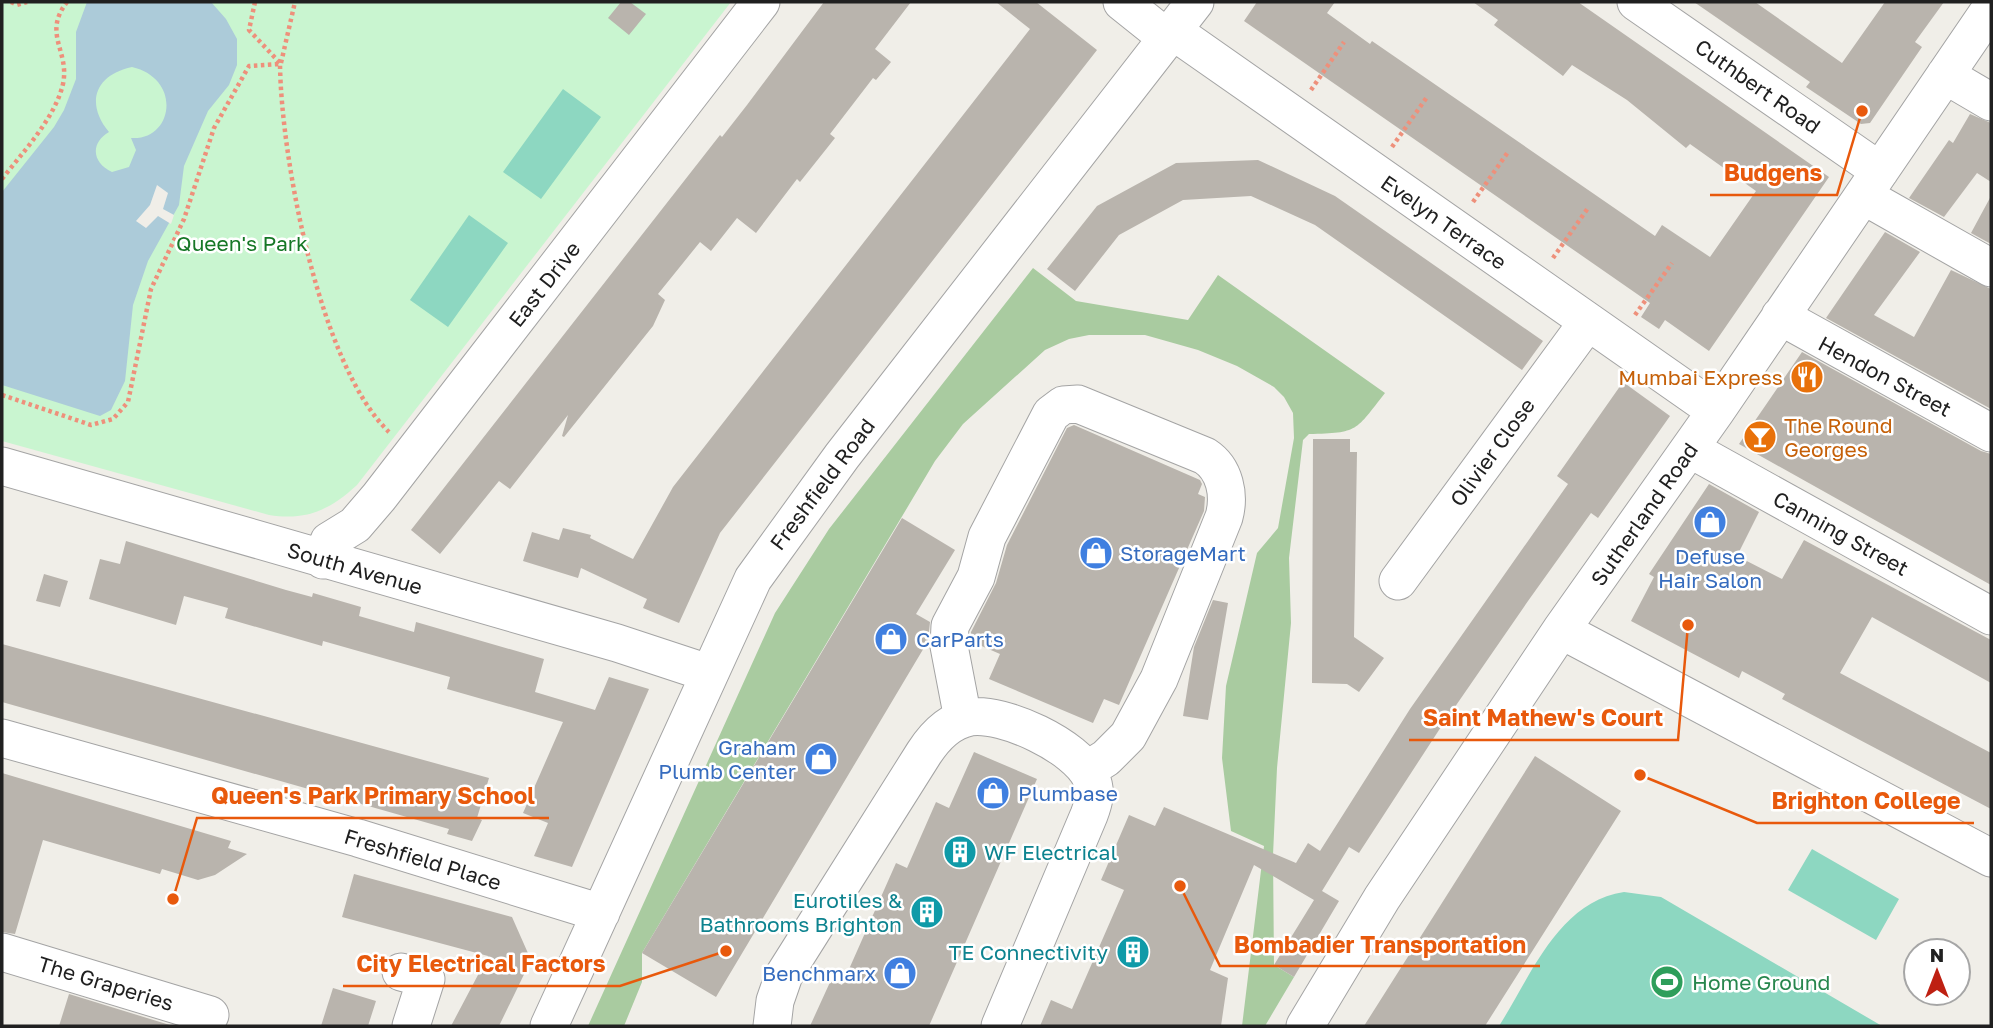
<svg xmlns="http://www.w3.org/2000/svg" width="1993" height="1028" font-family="'Golos Text',sans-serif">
  <rect width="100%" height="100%" fill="#f0eee8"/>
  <path fill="#a9cba0" d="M1033,268L1076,301L1188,320L1218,275L1385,393C1355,431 1359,433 1309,434L1303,440L1289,558L1291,623L1277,768L1273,855L1274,965L1294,977L1265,1026H1242L1264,846L1231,831L1222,758L1226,686L1257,553L1278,528L1294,438L1293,413L1284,397L1274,387L1237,366L1198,350L1145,335H1089L1069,339L1045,350L963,424L935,461L642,953V982L624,1026H588L775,613L829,529Z"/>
  <path fill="#c9f5d0" d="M2,2H731L357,485C330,510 306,521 269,515L2,441Z"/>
  <path fill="#8dd7c1" d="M563,89L601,117L541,199L503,172Z
    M469,215L508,243L448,327L410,300Z
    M1812,849L1899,899L1876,940L1788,890Z
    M1624,892L1661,897L1882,1026H1499C1531,976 1558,902 1624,892Z"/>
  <path fill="#accbd9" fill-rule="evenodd" d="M87,2H211L226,19L237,39V65L229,85L208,111L184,166L179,205L148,261L133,305L125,381L111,410L100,416L2,385V192L54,127L64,110L76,79V32ZM132,67C183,79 173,141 131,138L136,150L129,167L112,172C92,163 90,143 109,132C85,103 95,75 132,67Z"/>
  <path fill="#f0eee8" d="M157,185L168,193L163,209L174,215L171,224L158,216L146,228L136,221L150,205Z"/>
  <path fill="#b9b4ad" d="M621,2H630L646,14L629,35L608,18Z
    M824,2H911L875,49L891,62L876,80L873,78L830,134L835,138L800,182L797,179L756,233L737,218L711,251L700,242L658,294L665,300L653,326L564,437L562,436L568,415L510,489L499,481L440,554L411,530L720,135L722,137L747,105Z
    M996,2H1036L1097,50L720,533L679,623L643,608L647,599L581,568L578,578L523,561L532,532L559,540L563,528L591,535L590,538L633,559L673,487L1030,29Z
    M1257,2H1335L1327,13L1370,44L1372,41L1655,236L1662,225L1710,257L1756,191L1690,144L1686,148L1627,100L1572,65L1563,76L1494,25L1498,20L1473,2H1578L1829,177L1709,351L1665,320L1659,329L1641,317L1650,303L1244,21Z
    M1694,2H1755L1842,63L1885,2H1944L1915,42L1922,47L1870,123L1861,124L1806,87L1810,82Z
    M1970,114L1991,123V182L1977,173L1944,217L1909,198L1949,140L1953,143Z
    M1258,160L1335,196L1543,341L1522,370L1315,225L1251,196L1183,200L1119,235L1075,291L1047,269L1097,206L1176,163Z
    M1991,196V244L1971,233Z
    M1885,232L1920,252L1874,315L1914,337L1951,270L1991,289V409L1826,318Z
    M1802,352L1981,451L1991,454V585L1739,444Z
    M1623,382L1670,416L1598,518L1591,513L1528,601L1439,730L1359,853L1349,847L1322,891L1339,901L1294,977L1274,965L1314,900L1254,865L1210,970L1228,978L1221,1026H1040L1051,1000L1072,1009L1124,890L1101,880L1129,815L1155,826L1164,807L1296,863L1308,843L1320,851L1410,709L1568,484L1557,476Z
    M1074,425L1200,480L1202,484L1198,494L1205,497L1204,511L1119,705L1104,699L1093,723L989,679L1000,654L970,641L971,632L996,583L1007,545L1067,428Z
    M1313,439H1350V452H1357L1354,637L1384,658L1359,692L1347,684L1312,683Z
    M1709,484L1759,512L1737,556L1782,579L1804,540L1991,640V683L1872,617L1840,673L1991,753V809L1782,699L1785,694L1742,671L1739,678L1631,621L1654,577L1649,574Z
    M902,518L955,550L916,614L930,622L928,641L716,997L642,953Z
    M126,541L286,590L312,597L313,593L361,607L359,616L414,632L416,622L544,659L535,692L595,710L609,677L649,689L572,867L534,856L548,823L523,813L563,722L447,689L450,677L323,641L322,646L225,618L228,608L184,596L176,625L89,599L100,559L120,564Z
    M44,574L68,581L60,607L36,601Z
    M1213,600L1228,603L1208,720L1183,716L1194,647Z
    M2,644L489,778L477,818L482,820L472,841L447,834L449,829L2,702Z
    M974,752L1037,779L929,1026H810L831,980L842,985L896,863L907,868L936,802L949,808Z
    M1535,756L1621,811L1485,1026H1364Z
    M2,773L231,841L228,848L247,854L215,875L198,880L162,869L160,874L43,840L15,934L2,932Z
    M354,874L512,917L531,960L499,1026H451L488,956L342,917Z
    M333,988L376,1001L368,1026H321Z
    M69,994L173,1026H59Z"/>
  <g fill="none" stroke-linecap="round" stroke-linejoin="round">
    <defs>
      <path id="minor" d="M1122,2L1167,38
        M1636,2L1880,171
        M1173,31L1716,411
        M1945,75L1991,102
        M1864,196L1991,268
        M1780,316L1991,433
        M1690,449L1991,616
        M2,466L617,643L708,673
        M323,560L329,541L355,525L379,497L761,2
        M1398,581L1587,323
        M1561,630L1991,858
        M963,719L949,646L950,626L976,577L987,537L1051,414L1063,405L1078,404L1205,456C1225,469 1230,495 1224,517L1159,679L1128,736L1106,758L1087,770
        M2,738L358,838L601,913
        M2,952L210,1015
        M401,972L426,979L411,1026
        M549,1026L753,579L842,456L1195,2
        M772,1026L775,1001L784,975L924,753C935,736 949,721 970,717C1003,712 1077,746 1091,778C1097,791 1094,802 1089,815L1000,1026
        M1305,1026L1382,898L1561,630L1716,411L1991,8"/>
    </defs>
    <use href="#minor" stroke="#a4a4a4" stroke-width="39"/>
    <path stroke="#ee907b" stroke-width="4.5" stroke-dasharray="3.5 3.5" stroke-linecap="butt" d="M11,2L17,5L27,2
      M255,2L249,30L280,63
      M281,63L295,2
      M1311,90L1344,42
      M1392,147L1427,97
      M2,179C23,152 55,118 63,84C70,51 42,34 67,2
      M1473,202L1508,152
      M1553,258L1588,208
      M1635,315L1672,263
      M2,395L91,425L113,419L128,402L151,289L184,219L214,128L249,66L280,64C281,158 320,366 389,432"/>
    <use href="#minor" stroke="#fff" stroke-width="37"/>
  </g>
  <defs>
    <symbol id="restaurant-disc" viewBox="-11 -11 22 22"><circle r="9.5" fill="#e8710a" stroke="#fff"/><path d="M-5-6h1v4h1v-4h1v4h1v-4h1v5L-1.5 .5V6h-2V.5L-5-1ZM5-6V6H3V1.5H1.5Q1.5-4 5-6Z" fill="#fff"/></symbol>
    <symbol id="bar-disc" viewBox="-11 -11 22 22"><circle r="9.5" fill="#e8710a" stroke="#fff"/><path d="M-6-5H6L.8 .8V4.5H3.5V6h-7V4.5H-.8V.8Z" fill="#fff"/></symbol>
    <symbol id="shop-disc" viewBox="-11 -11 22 22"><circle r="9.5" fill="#3f7fe0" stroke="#fff"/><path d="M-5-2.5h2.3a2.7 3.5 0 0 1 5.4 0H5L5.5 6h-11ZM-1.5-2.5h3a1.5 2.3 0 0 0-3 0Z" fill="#fff"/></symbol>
    <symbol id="building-disc" viewBox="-11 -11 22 22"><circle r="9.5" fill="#0f9aa8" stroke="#fff"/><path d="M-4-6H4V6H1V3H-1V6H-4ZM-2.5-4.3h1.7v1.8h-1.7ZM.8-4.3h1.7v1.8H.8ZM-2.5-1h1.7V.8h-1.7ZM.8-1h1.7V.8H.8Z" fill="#fff"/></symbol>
    <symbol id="stadium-disc" viewBox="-11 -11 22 22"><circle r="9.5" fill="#2e9e5b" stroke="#fff"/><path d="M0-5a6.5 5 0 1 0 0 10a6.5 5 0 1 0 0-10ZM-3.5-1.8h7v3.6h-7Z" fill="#fff"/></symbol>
  </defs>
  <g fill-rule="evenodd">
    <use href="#restaurant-disc" x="1788" y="358" width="38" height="38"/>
    <use href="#bar-disc" x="1741" y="418" width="38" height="38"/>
    <use href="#shop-disc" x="1691" y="503" width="38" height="38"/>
    <use href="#shop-disc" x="1077" y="534" width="38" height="38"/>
    <use href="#shop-disc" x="872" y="620" width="38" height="38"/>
    <use href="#shop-disc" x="802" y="740" width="38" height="38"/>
    <use href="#shop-disc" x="974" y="774" width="38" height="38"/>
    <use href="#building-disc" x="941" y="833" width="38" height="38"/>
    <use href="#building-disc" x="908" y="893" width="38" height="38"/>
    <use href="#building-disc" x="1114" y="933" width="38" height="38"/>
    <use href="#shop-disc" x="881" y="954" width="38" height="38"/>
    <use href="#stadium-disc" x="1648" y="963" width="38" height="38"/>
  </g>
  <g text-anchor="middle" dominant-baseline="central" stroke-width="5" stroke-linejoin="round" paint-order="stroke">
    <g font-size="21" fill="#202020" stroke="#fff">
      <text transform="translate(1758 86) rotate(35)">Cuthbert Road</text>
      <text transform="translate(1444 222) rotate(35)">Evelyn Terrace</text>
      <text transform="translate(544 284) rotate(-52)">East Drive</text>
      <text transform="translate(1885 376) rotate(28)">Hendon Street</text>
      <text transform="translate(1492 452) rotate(-54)">Olivier Close</text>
      <text transform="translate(822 484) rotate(-53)">Freshfield Road</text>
      <text transform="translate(1644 514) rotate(-55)">Sutherland Road</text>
      <text transform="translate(1841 533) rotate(29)">Canning Street</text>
      <text transform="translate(355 568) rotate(16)">South Avenue</text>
      <text transform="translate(423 859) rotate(17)">Freshfield Place</text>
      <text transform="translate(106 983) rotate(17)">The Graperies</text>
    </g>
    <g font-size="21" fill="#167726" stroke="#fff">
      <text x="242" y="243">Queen's Park</text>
    </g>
    <g font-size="21" fill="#c56008" stroke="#fff" text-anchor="end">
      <text x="1783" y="377">Mumbai Express</text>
      <text x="1784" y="425" text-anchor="start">The Round<tspan x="1784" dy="24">Georges</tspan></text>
    </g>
    <g font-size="21" fill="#366cbe" stroke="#fff" text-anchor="start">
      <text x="1120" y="553">StorageMart</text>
      <text x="1710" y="556" text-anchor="middle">Defuse<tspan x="1710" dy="24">Hair Salon</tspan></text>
      <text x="916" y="639">CarParts</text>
      <text x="796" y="747" text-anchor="end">Graham<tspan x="796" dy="24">Plumb Center</tspan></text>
      <text x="1018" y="793">Plumbase</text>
      <text x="876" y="973" text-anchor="end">Benchmarx</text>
    </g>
    <g font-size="21" fill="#0d838f" stroke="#fff" text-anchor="end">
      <text x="984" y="852" text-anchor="start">WF Electrical</text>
      <text x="902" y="900">Eurotiles &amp;<tspan x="902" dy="24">Bathrooms Brighton</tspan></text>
      <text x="1108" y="952">TE Connectivity</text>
    </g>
    <g font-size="21" fill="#27864d" stroke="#fff" text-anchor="start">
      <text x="1692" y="982">Home Ground</text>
    </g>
  </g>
  <path fill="none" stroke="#e8590c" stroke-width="2.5" d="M1862 111L1837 195H1710M1688 625L1678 740H1409M173 899L197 818H549M1640 775L1757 823H1974M1180 886L1220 966H1540M726 951L620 986H343"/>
  <g fill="#e8590c" stroke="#fff" stroke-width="2.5">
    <circle cx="1862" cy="111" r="7"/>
    <circle cx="1688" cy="625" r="7"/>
    <circle cx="173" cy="899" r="7"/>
    <circle cx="1640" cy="775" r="7"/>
    <circle cx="1180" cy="886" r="7"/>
    <circle cx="726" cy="951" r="7"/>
  </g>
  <g font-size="23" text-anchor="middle" font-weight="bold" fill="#e8590c" stroke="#fff" stroke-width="5" stroke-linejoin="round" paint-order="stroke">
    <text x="1773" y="181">Budgens</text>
    <text x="1543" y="726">Saint Mathew's Court</text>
    <text x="373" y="804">Queen's Park Primary School</text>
    <text x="1866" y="809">Brighton College</text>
    <text x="1380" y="953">Bombadier Transportation</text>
    <text x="481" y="972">City Electrical Factors</text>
  </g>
  <rect width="1993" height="1028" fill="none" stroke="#202020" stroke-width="7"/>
  <g transform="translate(1937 972)"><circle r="33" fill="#ffffff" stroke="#a6a6a6" stroke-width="2"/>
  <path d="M0-5L12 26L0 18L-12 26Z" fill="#be2012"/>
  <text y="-10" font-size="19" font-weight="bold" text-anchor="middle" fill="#202020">N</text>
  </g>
</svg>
